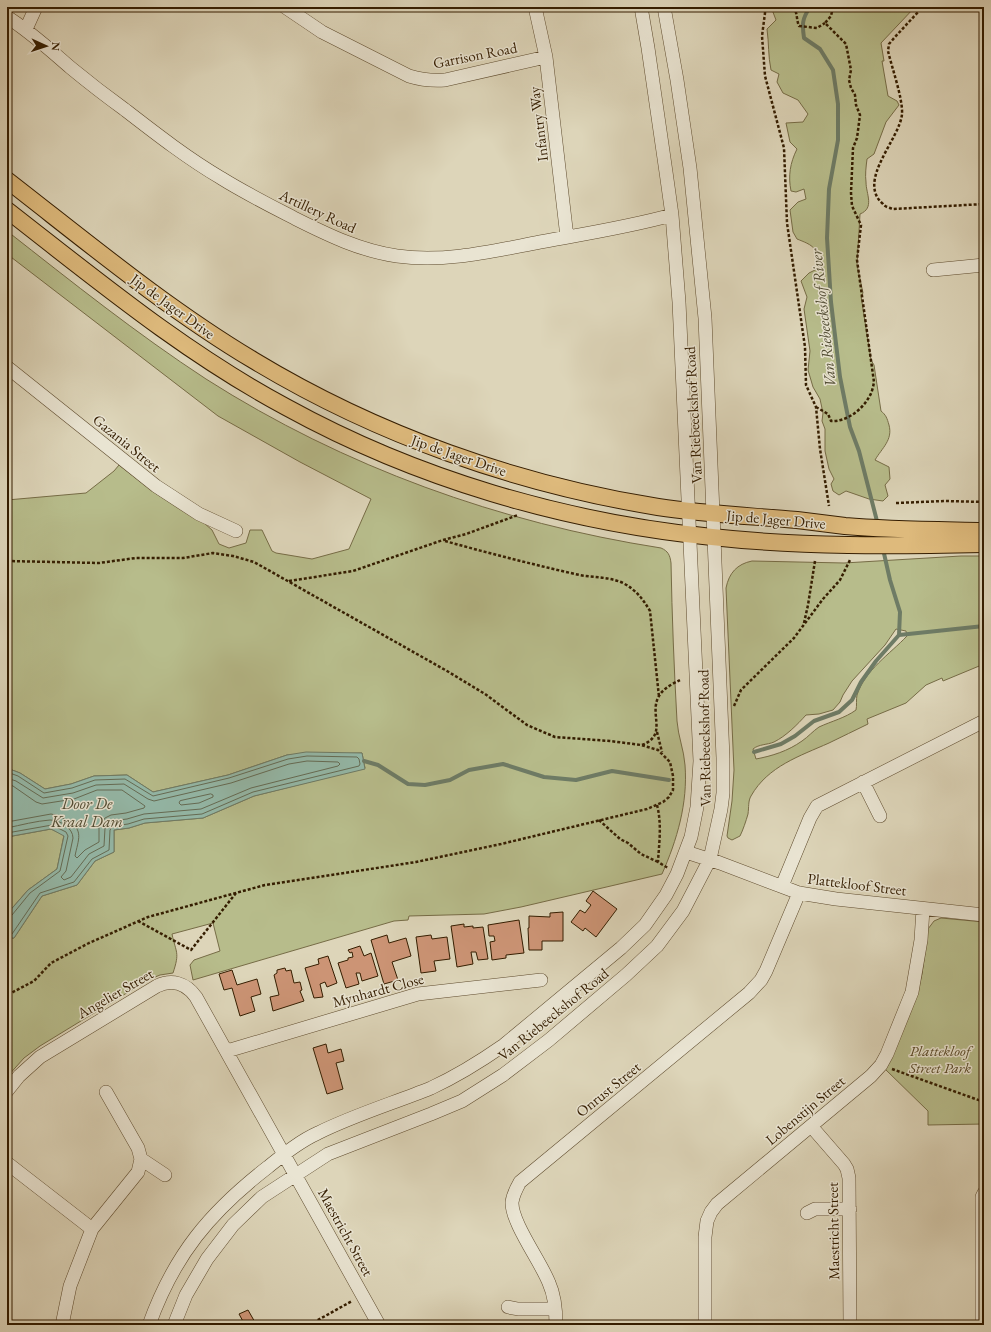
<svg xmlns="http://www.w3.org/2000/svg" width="991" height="1332" font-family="'EB Garamond',serif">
  <rect width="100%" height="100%" fill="#ddd5b9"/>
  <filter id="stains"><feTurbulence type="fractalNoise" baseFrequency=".005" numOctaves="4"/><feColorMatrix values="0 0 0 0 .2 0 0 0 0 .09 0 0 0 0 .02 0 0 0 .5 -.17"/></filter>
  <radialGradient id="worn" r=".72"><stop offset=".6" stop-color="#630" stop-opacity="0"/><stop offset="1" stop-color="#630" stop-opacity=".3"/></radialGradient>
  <path fill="#b7bc8b" stroke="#766c46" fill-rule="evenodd" d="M771,7H915L881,43L884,61H882L888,96L897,101L899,105L886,122L874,154L867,159C866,167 865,175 866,182C866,194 875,208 860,214L857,265L863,293L861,296L871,360L874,365L881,411C886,415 887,418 889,425C893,440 882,448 875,460L889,467L890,479L885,485L888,496L883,501L869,499L846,491L839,495L833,491L831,484L834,479L829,469L825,451V429L822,421L823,413L820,399L813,387L808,370L810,351L804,309L807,297L801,281L809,273L819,268L821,262C815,246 812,245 797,239L793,232L790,210L798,202L806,199L804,189L796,192L791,191C788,176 790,163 797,149L790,142L786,123L803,122L808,114L798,100L783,93L777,82L779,74L771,70C768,56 769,43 767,29L776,20Z
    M7,231C72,282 137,334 206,379C344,467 500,523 661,548C668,551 670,555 671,563C672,616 674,668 677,721C678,736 684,750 685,765C688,803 677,840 662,874L521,907L484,914L409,916L408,920L394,921L193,980L190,965L194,960L220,951L213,923L172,934C176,953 180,952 173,973L160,975L148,980L40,1046L24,1058L7,1077V938H14L42,896L77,885L95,861L114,852V830L129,828L145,823L203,818L254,796L365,768L362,753L287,755L228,775L153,792L127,775L94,776L71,784L45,789L20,773L7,768V500L86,493L114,471L119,465L155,493L204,523L212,530L219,544L229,548L246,543L250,530H262L272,551L276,553L312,559L349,549L371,499L300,462L218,416L7,254Z
    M961,556H984V664L943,681L942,678L926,685L906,703L867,719L868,724C855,730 842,737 829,743C800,756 768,766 751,796C748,801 749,807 748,814C746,821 743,830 740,836L732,840L728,838L727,836L732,801L734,770L726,588C729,573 737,564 752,561L844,563ZM896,629L906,631L907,636C890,654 865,670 857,695C856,699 857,706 856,710C845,718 832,721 819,727C813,731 808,737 802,741C788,751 772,756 756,759L753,749C759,744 767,745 774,742C786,736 797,725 806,715L819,714L833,710L840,702L843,695L852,681L885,645Z
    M51,829L64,835L57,869L28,890L7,914V837Z
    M941,918L984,922V1124L928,1125V1111L885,1069L917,994L922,974L928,929L934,921Z"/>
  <path fill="#94b9a9" stroke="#6e7b65" d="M306,752L362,753L365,769L254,796L203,818L145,823L129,828L114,830V852L95,861L77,885L42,896L14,938H7V914L28,890L57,869L64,836L51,829L7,837V768L20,773L45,789L71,784L94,776L127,775L153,792L228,775L287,755Z"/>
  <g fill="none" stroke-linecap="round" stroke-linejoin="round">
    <path stroke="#646b54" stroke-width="1" d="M7,772L18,776L44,793L72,788L95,780L125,779L153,796L229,778L288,759L307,756L357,757L359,759L360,764L359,766L253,792L202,814L144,819L128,824L113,826L110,830L109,850L92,859L74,882L40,893L12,934L7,935
      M7,778L16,781L43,798L73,793L96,785L124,784L148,799L154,801L231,783L289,764L307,761L338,762L340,764L338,766L251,788L201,809L144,814L127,819L111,821L107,824L105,828L104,846L89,854L71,877L64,880L61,877L66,871L73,838C73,828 60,820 50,820C36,821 21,825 7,828
      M7,784L13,786L36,802L42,804L74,799L97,790H122L145,806L144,808L126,813L111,815L105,818L99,827V842L85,850L77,858L75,856C78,840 85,829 66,820C61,817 57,815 51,814L7,822
      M211,794L213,795V797L199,803L181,805L179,803L180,801Z
      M7,833L52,825L66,832L68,836L60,871L30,893L12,915L7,917"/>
    <path stroke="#6e7b65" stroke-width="4" d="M810,7C802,19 802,24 804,38L820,49L833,70L838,104V140L829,189L827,238L831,302L840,377L850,427L859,451L878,525
      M883,549L890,580L900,612L899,635
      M754,752L781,744L795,736L814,721L839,712L852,700L861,682L876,661L899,635L984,626
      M364,761L378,765L408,784L425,785L450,780L469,770L503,764L544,777L576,780L612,771L669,780"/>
  </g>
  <path fill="#cc9475" stroke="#341d00" d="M593,891L617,909L596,937L585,928L583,931L571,922L580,910L585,913L591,905L586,901Z
    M563,912V941H542V950H529L528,928H529V916L550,917V913Z
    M519,920L524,953L506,955V958L492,960L490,942L495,941L494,936H489L488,925Z
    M464,924V927L473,926V928L483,927L488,959L478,960L476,952H471L473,964L457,967L451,926Z
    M387,935L389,943L406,938L411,956L392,962L398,980L384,984L371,940Z
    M431,935L432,939L447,937L450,959L434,961L436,971L421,973L416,937Z
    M360,946L364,956L371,953L378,976L362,981L360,973H356L359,984L346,988L338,963L348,960V958L353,957L352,952L350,953L348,950Z
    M328,956L337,983L327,987L325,982L320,984L323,997L314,998L305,968L319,964L318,959Z
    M285,968L286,971L291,970L294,983L300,982L302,990L300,991L304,1001L273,1011L270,997L279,995L274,975L277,973V970Z
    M232,970L237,985L257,979L261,994L251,997L255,1011L240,1016L232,988L224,990L219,974Z
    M326,1044L328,1053L341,1049L344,1061L336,1063L343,1089L327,1094L313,1048Z
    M248,1310L256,1324L254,1325H245L239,1314Z"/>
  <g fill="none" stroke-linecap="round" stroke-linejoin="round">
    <defs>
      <path id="minor" d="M285,7L322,32L409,76C422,80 432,81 445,80L546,57
        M535,7L546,57L567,237
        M7,17C31,32 50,50 71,68C88,82 106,96 124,109C155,133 187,158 221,178C245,193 271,206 296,219C328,235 361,251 397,256C445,263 493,251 540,242C584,234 629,227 672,215
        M26,29L36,7
        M933,270L984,265
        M7,367L156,486L199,514L236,531
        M863,782L880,816
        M686,852L720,863L799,893L836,899L984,915
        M782,886L810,818L817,806L984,721
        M227,1051L418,994L541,980
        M7,1091L19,1076L40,1057L157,986C172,979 186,983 196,997L379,1325
        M811,1126L844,1164L847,1169L849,1178L850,1325
        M141,1159L165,1175
        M7,1163L92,1229
        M807,1213L815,1209H850
        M508,1307L518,1309H555
        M62,1325L70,1286L92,1229L138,1172L141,1159L138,1148L106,1092
        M149,1325C174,1255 210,1212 268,1167C283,1155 300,1141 318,1133C354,1115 394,1103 431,1088C457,1076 481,1061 504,1045L621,948L645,925L666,895L677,874L691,837L697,807L700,761L679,302L672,215L666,172L648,48L641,7
        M174,1325L186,1295L207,1259L233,1225L262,1197L328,1154L431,1114L462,1101L503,1075L549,1040L626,975L657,946L683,911L710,859L721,809L723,793V758L705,318L690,168L677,80L664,7
        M556,1325C556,1310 555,1296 549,1283C541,1262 511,1222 512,1202C513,1195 516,1189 520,1182L749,993L761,980L766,971L799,893
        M705,1325V1237L707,1221L711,1212L717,1204L871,1076L881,1065L887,1054L912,992L921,940L923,909
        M982,1325V1197L984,1193"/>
      <path id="major" d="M7,180C87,242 166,308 253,360C377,435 516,484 658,507C704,514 751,516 797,520C813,522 829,524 845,526C891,530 938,530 984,531
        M7,210C97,280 185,353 286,407C417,479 564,522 712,537C802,547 894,546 984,544"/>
    </defs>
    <use href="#minor" stroke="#5e4b2e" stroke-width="14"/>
    <use href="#major" stroke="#341d00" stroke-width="18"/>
    <path stroke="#341d00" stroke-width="2.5" stroke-dasharray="3 2" stroke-linecap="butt" d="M765,7V13L762,36L765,76L784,148L787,223L805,347L806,385L816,407L820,449L829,506
      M793,7C798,13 796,19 799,26L817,28L825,23
      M852,7L856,10H861L864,7
      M926,7L919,11L895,37L889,44L888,51C892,68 903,99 902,114C900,139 856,181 883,204C885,207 890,208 893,209L984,204
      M816,407L828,414L831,421C846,422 862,410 869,397C872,393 873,387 874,382L857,260L861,225L852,206L851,193L853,148L857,138L860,115L856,105L855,95L851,88L849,80L851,70L846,44L825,23L831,16L833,7
      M896,503L945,501L984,502
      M445,541C488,553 531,564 575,574C591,578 608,576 623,583C636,590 643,599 650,611L659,697
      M7,561L99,563L136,558H183L213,553L233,556L254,562L447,671L485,694L527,725L555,737L610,741L641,745L658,750L670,762L673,776V790L669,797L663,802L647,809L501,844L416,862L265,885L148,917L89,943L51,963L34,981L13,992L7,996
      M289,581L353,571L443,540L466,534L518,515
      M804,623L808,605L815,561
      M734,706L741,690L794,638L823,599L840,580L850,560
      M657,732L662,752
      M642,745C670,734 646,712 661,693C666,687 674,683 680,680
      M657,805C662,824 659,844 658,862L668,868
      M599,820L620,839L628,843L641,854L658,862
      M138,921L191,950L236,893
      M892,1069L984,1102
      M309,1325L352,1301"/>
    <use href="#minor" stroke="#e9e4d2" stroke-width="13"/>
    <use href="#major" stroke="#deba7c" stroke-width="16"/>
  </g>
  <g text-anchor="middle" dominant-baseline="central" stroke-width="3" stroke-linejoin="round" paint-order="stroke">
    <g font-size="15" fill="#341d00" stroke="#e9e4d2">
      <text transform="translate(475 55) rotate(-11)">Garrison Road</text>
      <text transform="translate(538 124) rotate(-97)">Infantry Way</text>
      <text transform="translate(318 211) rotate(25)">Artillery Road</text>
      <text transform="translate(173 306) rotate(36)">Jip de Jager Drive</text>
      <text transform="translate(693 415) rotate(-93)">Van Riebeeckshof Road</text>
      <text transform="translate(127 443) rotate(39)">Gazania Street</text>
      <text transform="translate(459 455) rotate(19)">Jip de Jager Drive</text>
      <text transform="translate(776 519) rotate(5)">Jip de Jager Drive</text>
      <text transform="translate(704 738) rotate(-91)">Van Riebeeckshof Road</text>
      <text transform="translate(857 884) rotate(7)">Plattekloof Street</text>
      <text transform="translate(378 990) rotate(-15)">Mynhardt Close</text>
      <text transform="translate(115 993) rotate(-30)">Angelier Street</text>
      <text transform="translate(553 1014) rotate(-39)">Van Riebeeckshof Road</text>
      <text transform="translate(608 1089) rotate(-39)">Onrust Street</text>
      <text transform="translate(805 1110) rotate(-40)">Lobenstijn Street</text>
      <text transform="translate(833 1231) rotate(-91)">Maestricht Street</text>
      <text transform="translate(346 1232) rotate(61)">Maestricht Street</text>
    </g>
    <g font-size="15" font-style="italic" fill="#554523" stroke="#e9e4d2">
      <text x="940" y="1050">Plattekloof<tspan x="940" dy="17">Street Park</tspan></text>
    </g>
    <g font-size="16" font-style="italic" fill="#514c33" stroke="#e9e4d2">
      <text transform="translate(823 318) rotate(-96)">Van Riebeeckshof River</text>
      <text x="87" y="803">Door De<tspan x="87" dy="18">Kraal Dam</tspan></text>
    </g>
  </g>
  <rect width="991" height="1332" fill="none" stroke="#ddd5b9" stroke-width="24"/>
  <rect x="8" y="8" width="975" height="1316" fill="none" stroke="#341d00" stroke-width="2"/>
  <rect x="12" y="12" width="967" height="1308" fill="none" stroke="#341d00"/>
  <g transform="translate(46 46) rotate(93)" stroke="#e9e4d2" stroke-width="3" paint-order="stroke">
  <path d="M0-3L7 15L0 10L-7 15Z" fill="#341d00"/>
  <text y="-6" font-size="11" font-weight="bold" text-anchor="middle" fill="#341d00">N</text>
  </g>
  <rect width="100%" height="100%" filter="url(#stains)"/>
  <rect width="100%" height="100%" fill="url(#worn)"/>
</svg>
